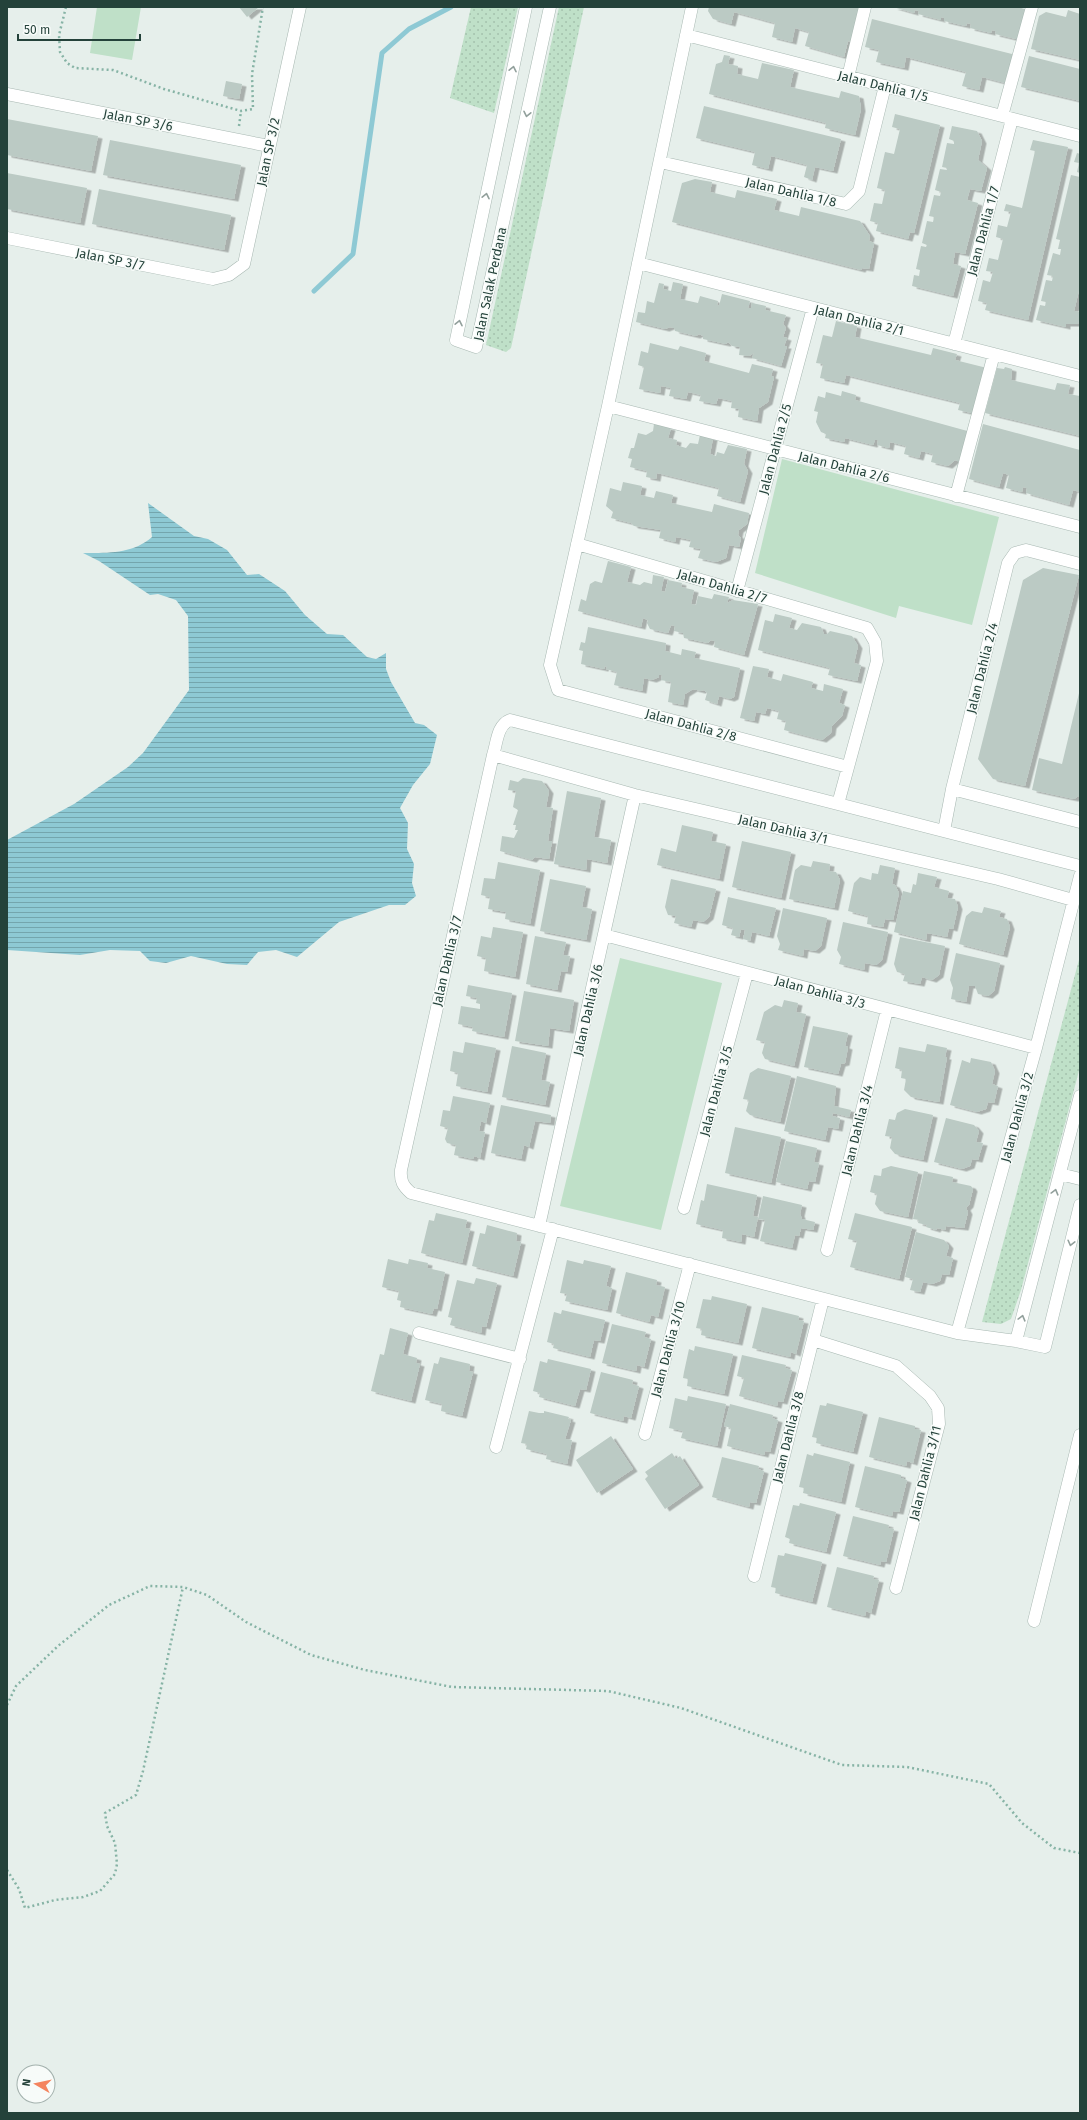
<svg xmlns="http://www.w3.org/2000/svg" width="1087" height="2120" font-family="'Fira Sans',sans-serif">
  <defs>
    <pattern id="grass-dots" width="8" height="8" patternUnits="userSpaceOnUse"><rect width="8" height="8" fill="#bfe0c8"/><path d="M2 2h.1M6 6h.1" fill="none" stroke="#a4c1ad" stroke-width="1.8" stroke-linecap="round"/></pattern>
    <pattern id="water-rules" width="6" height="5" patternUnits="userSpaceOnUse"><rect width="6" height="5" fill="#8ec9d4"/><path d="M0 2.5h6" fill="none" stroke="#74a5ad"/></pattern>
    <filter id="shadow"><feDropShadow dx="4.5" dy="2.5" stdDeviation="0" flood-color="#0004"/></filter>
  </defs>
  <rect width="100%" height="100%" fill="#e6efeb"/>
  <path fill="url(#grass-dots)" d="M471,7H518L494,113L450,98Z
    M559,7H584L511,348L506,352L486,345Z
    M1080,956V1067L1021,1290L1011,1319L1001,1324L982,1322Z"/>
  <path fill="#bfe0c8" d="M97,7H141L132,60L90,53Z
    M782,459L999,517L972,625L899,606L896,618L755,573Z
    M620,958L722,983L661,1230L560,1206Z"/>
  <path fill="url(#water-rules)" d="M148,503L194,536L208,539L227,550L247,575L259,574L285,591L305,615L327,634L343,635L367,657L376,659L386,653V669L391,682L415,723L424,725L437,735L430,764L413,785L400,808L408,823L407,849L414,864L412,883L416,896L405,905H389L339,922L297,957L276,950L258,952L247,965L227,964L191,956L166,963L150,961L140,951L110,950L80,955L7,950V840L74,804L128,767L143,753L189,690L188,616L176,600L158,594L150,595L99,561L83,553C107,553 133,554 152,537Z"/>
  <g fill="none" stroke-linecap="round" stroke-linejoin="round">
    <path stroke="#8ec9d4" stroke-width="5" d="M314,291L353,254L382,53L409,29L451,7"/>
  </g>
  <path fill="#bbcac4" filter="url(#shadow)" d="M239,7H259L247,17Z
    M709,7H859L861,8L852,42L848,41L844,57L805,46L809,32L795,28L792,42L772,37L775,23L734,12L731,24L713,19L708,11Z
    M893,7H1018L1031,11L1020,40L995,34L996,31L992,30L991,33L970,28L971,24L967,23L966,26L944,21V18L941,17V20L918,14L919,11L915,10L914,13Z
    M1068,10L1080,14V60L1031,49L1039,16L1046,12L1066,17Z
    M872,19L1016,55L1009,84L982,77L979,90L962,86L966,72L906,57L904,68L876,62L879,50L865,47Z
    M724,55L730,56L728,64L738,66L737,74L758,79L762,63L794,70L790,87L839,98L841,91L859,96L861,109L855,135L825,128L826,123L709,94L716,64L722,62Z
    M1029,56L1080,69V101L1021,87Z
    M226,81L242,84L239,99L223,96Z
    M704,106L841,139L833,171L815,167L812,180L804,177L807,165L771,156L768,169L752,165L755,152L696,138Z
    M895,114L940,125L914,233L910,232L908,239L876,231L878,223L870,221L874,203L882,204L885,190L877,188L885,152L894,154L900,129L892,127Z
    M7,119L98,136L91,171L7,155Z
    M952,126L977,131L982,141L978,160L987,168L981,191L970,189L967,200L978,203L965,254L955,252L953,264L961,266L953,296L912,286L914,275L919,276L920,270L916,269L921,246L926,247L927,245L922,243L927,221L933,222L934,217L929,216L934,195L940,196L941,192L935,190L940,169L947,170V168L942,167L947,143L954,144V141L949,139Z
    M110,140L241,165L234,199L103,175Z
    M1033,140L1068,147L1028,320L985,310L987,303L978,301L983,280L990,282L993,272L986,271L989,258L998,260L1003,239L996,237L998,225L1007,227L1011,212L1004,211L1006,204L1022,208L1035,151L1030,150Z
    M1077,153L1080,154V173L1077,172L1079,163L1074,162Z
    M7,173L87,188L80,223L7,209Z
    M1071,175L1080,177V286L1074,311L1080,312V317L1078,324H1066V327L1036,320L1040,305L1045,306L1046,302L1041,301L1046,280L1052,281L1053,276L1047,275L1053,253L1060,255L1061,249H1058L1060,240L1056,239Z
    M695,179L712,182L710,192L735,198L737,190L777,199L774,210L799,216L801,207L860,221L870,236L869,241L874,243L869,269L862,268L861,270L672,222L682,183Z
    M99,189L231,215L224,250L92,224Z
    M673,282L683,284L680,299L698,303L700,296L718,301L717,305L719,306L722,294L750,301L748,308H751L752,303L766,306L765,310L786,315L783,324L786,328L783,337L787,338L784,346H787L781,366L752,358L754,353L749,356L739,355L740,347L732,346L728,342L726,344L703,339V336L699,334L696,336L675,331L674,328L670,327L665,329L636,322L638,312L645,313L647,301L654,303L659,283L664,284L663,289L671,291Z
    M836,321L857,326L855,337L931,355L933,348L957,354L955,360L987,368L976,414L958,410L960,403L846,375L844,383L820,378L823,364L816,363L823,335L832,337Z
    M650,343L678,350L680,346L706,353L704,361L749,373L752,364L773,369L771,376L774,377L768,402L759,408L757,421L738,417L739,409L731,408L732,401L718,398L716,404L699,401L701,395L688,392L686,399L669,396L671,388L661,386L660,393L639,389L644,367L638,365L641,351L648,353Z
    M1005,367L1012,369L1011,380L1055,390L1057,383L1070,385L1068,394L1080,396V436L985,413L997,368L1004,369Z
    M842,391L856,395L855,400L971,432L963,463L955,460L948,466L931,462L933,454L921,451L919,458L904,454L906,446L890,442L889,448L877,445L878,440H875L873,445L845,438L844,442L825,438L826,434L821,432L816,422L818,412L814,411L818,396L825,398L826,392L841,396Z
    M654,424L671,428L668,438L677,440L676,445L686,448L690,443L698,444L700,435L713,438L710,454L716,456L717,452L724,454L728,445L747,449L744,464L748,471L740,502L717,496L719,488L657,473L656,479L646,477L647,471L630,467L632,459L628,458L631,448H634L638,433L646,435L653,431Z
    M983,424L1080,450V492L1073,490L1069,505L1026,493L1027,488L1023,487L1022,492L1006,488L1009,475L1003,473L999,487L969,479Z
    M623,482L642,486L640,495L654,498L656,491L673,495L671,503L712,512L714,504L749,513L747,524L739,530L738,535L741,538L739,547L729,545L726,558L716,562L698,558L701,549L689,547L691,540L676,537L675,542L659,538L661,530L634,526L631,523L611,518L613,512L606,506L610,488L621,491Z
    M608,561L631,567L627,582L640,585L644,582L652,584L653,575L664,577L661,591L665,592L668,580L682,583L681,587L694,590L691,604L696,605L698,596L712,599L714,594L729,597L727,603L733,600L758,604L744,655L714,647L715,641L711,640L708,643L684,638L683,633L674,631L675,626L671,625L668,633L650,629L647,623L648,620L643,618L641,627L578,611L581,599L586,601L590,584L595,581L602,583Z
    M1043,568L1079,575L1025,786L993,779L978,759L1023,580Z
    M775,614L792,618L789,628L797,630L802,623L821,627L824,634H827L830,631L852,636L858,646L854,663L861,665L857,681L828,675L830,668L758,650L765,620L773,622Z
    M588,627L666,643L665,651L681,655L682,649L696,652L694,658L740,668L734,697L730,699L719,696L717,704L705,700L707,693L704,690L701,691L693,689L685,694L683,705L668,702L671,682L661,680L662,675H659V677L652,680L644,678L642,691L614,685L617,672L606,669L607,667L605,666L604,669L581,664L583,651L579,650L581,642L585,643Z
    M753,666L769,669L767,677L781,681L783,674L813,682L811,688L823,691L824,684L843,689L839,703L845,705L842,716L832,726L831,733L822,740L784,730L786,721L777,719L779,711L767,708L765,714L756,712L754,721L740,718Z
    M1080,689V795L1074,799L1032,790L1039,758L1062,764Z
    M523,778L542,781L549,791L546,807L553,808L548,841H552L549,859L535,857L532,860L500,851L502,836L514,838L518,830H515L516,825H513L518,810L513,807L516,791L508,790L510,780L518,782Z
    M567,791L601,798L594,837L611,840L607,863L587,859L586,870L554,864Z
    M682,825L713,832L711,841L726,844L719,879L657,865L661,848L676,852Z
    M742,841L791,852L781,898L732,887Z
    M813,861L830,864L829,871L836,872L840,880L834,908L789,899L795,870L801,865L811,867Z
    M498,862L540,870L530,924L505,919L506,912L488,909L490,897L481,895L484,878L495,879Z
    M880,865L895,868L892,884L895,885L899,893L893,920L885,919L883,927L867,924L868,916L848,911L854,883L860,877L871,880L872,873L878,874Z
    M918,873L937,877L934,887L949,891L947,898L955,899L958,907L953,929L949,928L947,937L927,933L926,940L894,932L903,891L911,893L913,884L916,885Z
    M550,879L586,886L582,907L592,909L586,940L540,931Z
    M671,879L716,889L709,917L703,922L693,920L691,927L674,923L676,916L668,915L665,907Z
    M728,897L776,908L769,936L752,932L750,941L743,939L745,930L741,929L739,937L731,935L733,928L722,925Z
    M984,907L1001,911L999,917L1007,919L1010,927L1003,955L959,944L966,916L972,911L982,913Z
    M783,908L827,918L821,946L815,951L804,949L803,956L778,950L780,944L777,936Z
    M843,922L888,932L882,960L876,965L865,963L864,970L839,964L841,957L837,950Z
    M493,927L523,932L515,977L484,971L486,958L477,956L481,936L491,938Z
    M535,936L566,942L563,955L570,956L567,972L561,971L557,990L526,984Z
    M900,937L945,946L939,975L932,980L922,977L920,984L903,981L905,974L897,972L894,964Z
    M956,953L1000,963L994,991L988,996L978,994L975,986H969L966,1002L951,999L953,988L950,980Z
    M468,985L512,993L504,1037L472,1031L473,1027L458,1024L461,1006L480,1009V1004L476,1003L477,998L466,996Z
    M524,991L574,1000L569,1031L550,1028L548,1046L515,1041Z
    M784,1000L798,1003L796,1012L806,1014L794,1066L765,1059L762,1053L765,1042L756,1040L764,1012L775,1005L782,1007Z
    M813,1026L848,1033L845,1046L848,1047L845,1063L841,1064L838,1074L804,1067Z
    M465,1042L496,1048L487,1092L456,1086L458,1073L450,1071L453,1051L463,1053Z
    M927,1044L947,1048L945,1057H947L939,1102L911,1097L904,1090L906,1079L901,1078L902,1070L895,1068L899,1047L925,1052Z
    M512,1046L546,1053L541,1080L550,1082L545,1105L502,1097Z
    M971,1058L991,1062L995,1071L992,1084L998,1086L994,1103L988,1102L986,1109L977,1112L950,1105L962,1060L970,1063Z
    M758,1068L791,1076L780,1122L750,1115L746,1111L749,1100L743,1099L750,1073Z
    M797,1076L836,1086L834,1106L851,1110L849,1117L833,1113L832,1116L840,1118L838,1129L828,1127L825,1140L784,1131Z
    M453,1096L490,1103L486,1123L481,1121L479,1131L485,1132L480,1158L474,1156L473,1159L454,1155L456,1145L447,1143L445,1139L448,1128L440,1126L443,1110L450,1111Z
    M501,1105L551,1115L550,1123L535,1121L529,1147L524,1145L521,1159L491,1153Z
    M905,1109L933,1115L923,1160L895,1154L890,1148L892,1137L885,1136L889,1119L895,1120L897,1113Z
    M946,1118L974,1125L979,1131L976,1142L983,1143L978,1160L972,1159L970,1166L962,1169L934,1162Z
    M735,1127L781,1137L771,1183L725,1173Z
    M786,1141L817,1148L814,1162L819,1163L815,1182L809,1181L807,1189L776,1182Z
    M891,1166L918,1172L908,1217L880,1211L875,1204L877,1194L870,1192L874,1175L881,1176L882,1169Z
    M924,1171L953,1177L952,1182L971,1186L973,1189L969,1205L966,1208L968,1212L964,1228L946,1226L945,1230L937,1228L936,1230L926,1227L927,1225L918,1223L919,1220L913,1219Z
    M707,1184L757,1195L753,1216L758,1217L754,1237L742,1234L741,1242L722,1238L723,1230L696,1224L701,1200L704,1201Z
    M763,1196L802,1205L800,1214L802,1219L815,1222L813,1230L801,1228L799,1236L795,1235L792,1248L760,1241L765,1220L758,1219Z
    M436,1213L467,1220L465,1228L470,1229L462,1263L421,1253L429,1220L434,1221Z
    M855,1213L912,1227L899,1279L850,1267L857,1241L848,1239Z
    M487,1225L517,1233L516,1241L521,1242L513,1276L472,1266L480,1233L485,1234Z
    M916,1232L944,1240L949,1246L946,1256L953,1258L949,1275L942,1274L940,1281L932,1284L923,1282L920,1292L910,1290L913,1279L905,1277Z
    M388,1259L408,1264L409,1259L428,1263L427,1268L445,1272L437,1309L434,1308L432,1314L400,1307L401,1301L397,1300L399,1291L382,1287Z
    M567,1260L583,1264L584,1260L611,1266L606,1286L612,1288L607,1310L565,1301L567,1294L560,1293Z
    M626,1272L657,1280L656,1285L665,1287L658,1317L651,1315L649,1322L616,1313Z
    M476,1278L497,1283L486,1327L482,1326L481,1333L450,1325L452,1318L448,1317L457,1280L474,1284Z
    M712,1296L747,1304L738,1343L701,1335L702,1329L696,1328L703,1299L711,1300Z
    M762,1307L799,1316L798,1320L804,1321L796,1354L791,1352L790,1357L752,1348Z
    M562,1310L605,1320L600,1341L594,1340L590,1357L553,1348L554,1344L547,1342L554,1312L561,1314Z
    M612,1324L646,1332L644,1337L651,1339L644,1367L637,1365L636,1371L602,1363Z
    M390,1328L408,1333L403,1354L417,1358L416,1363L420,1364L411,1401L371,1391L380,1354L384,1355Z
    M695,1346L733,1354L724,1394L687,1386L688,1379L683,1378L684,1372L689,1349L694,1351Z
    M742,1355L786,1365L785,1368L792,1370L783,1402L778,1401L777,1406L739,1396L744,1378L737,1376Z
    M440,1357L470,1364L469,1371L473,1372L462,1416L441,1411L442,1404L425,1400L434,1363L438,1364Z
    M548,1359L591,1369L586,1390L580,1389L575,1406L539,1397L540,1393L533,1391L540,1361L547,1363Z
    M601,1372L633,1380L632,1384L639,1386L631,1418L624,1416L623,1421L590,1413Z
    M688,1396L726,1404L717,1446L681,1438L683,1431L669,1428L675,1398L687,1401Z
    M827,1403L863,1412L853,1452L816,1443L817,1438L812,1437L820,1405L826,1406Z
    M730,1404L773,1415L772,1418L778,1420L770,1452L765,1451L764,1455L727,1446L731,1428L724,1426Z
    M529,1411L539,1413H544V1411L569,1417L568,1419L571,1420L565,1439L572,1440L567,1464L546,1459L547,1454L526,1449L527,1444L521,1443Z
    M879,1417L915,1426V1429L921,1430L913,1463L907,1461L906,1466L869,1457Z
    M611,1436L633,1469L597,1493L576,1460Z
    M672,1453L676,1459L680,1456L699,1485L665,1509L645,1479L648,1476L645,1472Z
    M814,1453L850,1462L841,1502L803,1493L804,1488L799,1487L807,1454L813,1456Z
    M722,1457L759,1466L758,1469L764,1471L756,1503L750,1502L749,1507L712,1497Z
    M865,1466L901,1475V1478L907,1480L899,1512L893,1511L892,1516L855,1507Z
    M800,1503L836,1512L826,1552L789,1543L790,1539L785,1537L793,1505L799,1506Z
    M853,1516L889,1525L888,1528L894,1529L886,1562L881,1561L880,1565L843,1556Z
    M785,1553L822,1562L812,1602L775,1593L776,1588L771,1587L778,1555L784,1556Z
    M837,1567L874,1576L873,1579L879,1580L871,1613L866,1611L865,1616L827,1607Z"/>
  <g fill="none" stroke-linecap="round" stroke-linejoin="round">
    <defs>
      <path id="minor" d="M526,7L456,340L476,347L550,7
        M692,7L608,406L550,665L558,690L848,767
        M686,35L1080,136
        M848,77L865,7
        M7,94L269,146
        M1002,116L1032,7
        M660,162L846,204L859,191L885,86
        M7,238L213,279L229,275L244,264L300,7
        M638,263L1080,376
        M954,344L1012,119
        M608,406L1080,527
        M956,496L994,354
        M577,544L867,628L875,642L877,661L838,804
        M737,591L813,308
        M493,755L635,795L998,879L1073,900
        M952,789L1080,822
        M944,831L952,789L1008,563L1015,553L1026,550L1080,564
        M604,935L1036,1048
        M1080,1096L1016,1341L1045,1347L1080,1205
        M1060,1174L1080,1179
        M684,1208L747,973
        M539,1226L635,795
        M827,1250L887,1010
        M419,1333L520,1359
        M957,1333L1036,1048L1080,876
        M813,1340L896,1366L930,1396L938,1408L939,1424L896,1588
        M1016,1341L957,1333L411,1193C403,1186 400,1181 401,1170L493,755C497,743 497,725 510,720L1080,866
        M645,1434L690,1264
        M496,1447L553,1229
        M754,1576L823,1299
        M1034,1621L1080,1435"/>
    </defs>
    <use href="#minor" stroke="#a8b8b2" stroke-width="13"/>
    <path stroke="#86b3a5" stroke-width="2.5" stroke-dasharray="2 3" stroke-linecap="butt" d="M66,7L59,35L60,52L67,63L75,68L113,70L164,89L241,111L253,109L252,74L263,7
      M239,126L241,111
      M7,1705L16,1686L58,1646L109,1605L150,1586L183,1587L207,1595L246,1622L311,1655L365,1670L452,1687L608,1691L681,1708L842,1765L907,1767L989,1784L1022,1823L1054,1848L1080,1853
      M7,1870L19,1889L25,1908L55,1900L83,1897L100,1891L115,1874L117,1864L115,1843L107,1826L105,1813L136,1795L143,1771L183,1587"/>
    <use href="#minor" stroke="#fff" stroke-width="12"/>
  </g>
  <defs><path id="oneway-chevron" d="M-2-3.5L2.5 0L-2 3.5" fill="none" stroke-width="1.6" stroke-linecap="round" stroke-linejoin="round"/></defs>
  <g stroke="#92a09c">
    <use href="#oneway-chevron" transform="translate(513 69) rotate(-78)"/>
    <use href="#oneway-chevron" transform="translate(527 114) rotate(102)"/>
    <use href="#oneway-chevron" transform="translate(486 196) rotate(-78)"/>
    <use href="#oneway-chevron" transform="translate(459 323) rotate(-78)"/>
    <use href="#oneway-chevron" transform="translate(1055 1192) rotate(-75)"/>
    <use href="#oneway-chevron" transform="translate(1071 1243) rotate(104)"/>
    <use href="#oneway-chevron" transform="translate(1022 1318) rotate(-75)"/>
  </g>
  <g text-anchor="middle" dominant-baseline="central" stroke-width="3" stroke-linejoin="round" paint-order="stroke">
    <g font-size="13" fill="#24423a" stroke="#f7fbf9">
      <text transform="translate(883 86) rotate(14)">Jalan Dahlia 1/5</text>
      <text transform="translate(138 120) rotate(11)">Jalan SP 3/6</text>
      <text transform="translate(268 152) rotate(-78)">Jalan SP 3/2</text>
      <text transform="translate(791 192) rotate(13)">Jalan Dahlia 1/8</text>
      <text transform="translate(983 231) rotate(-75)">Jalan Dahlia 1/7</text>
      <text transform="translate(110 259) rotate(11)">Jalan SP 3/7</text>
      <text transform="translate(490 284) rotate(-78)">Jalan Salak Perdana</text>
      <text transform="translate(859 320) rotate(14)">Jalan Dahlia 2/1</text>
      <text transform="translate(775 449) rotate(-75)">Jalan Dahlia 2/5</text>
      <text transform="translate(844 467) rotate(14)">Jalan Dahlia 2/6</text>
      <text transform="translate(722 586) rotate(16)">Jalan Dahlia 2/7</text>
      <text transform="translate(982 668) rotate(-76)">Jalan Dahlia 2/4</text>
      <text transform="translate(691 725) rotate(15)">Jalan Dahlia 2/8</text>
      <text transform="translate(783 829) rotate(13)">Jalan Dahlia 3/1</text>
      <text transform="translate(447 961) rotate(-77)">Jalan Dahlia 3/7</text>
      <text transform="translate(820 992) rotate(15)">Jalan Dahlia 3/3</text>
      <text transform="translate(588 1010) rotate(-77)">Jalan Dahlia 3/6</text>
      <text transform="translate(716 1091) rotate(-75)">Jalan Dahlia 3/5</text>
      <text transform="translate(1017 1117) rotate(-75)">Jalan Dahlia 3/2</text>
      <text transform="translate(857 1130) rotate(-76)">Jalan Dahlia 3/4</text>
      <text transform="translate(668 1349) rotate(-75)">Jalan Dahlia 3/10</text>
      <text transform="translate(788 1437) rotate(-76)">Jalan Dahlia 3/8</text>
      <text transform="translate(925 1473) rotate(-76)">Jalan Dahlia 3/11</text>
    </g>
  </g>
  <rect width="1087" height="2120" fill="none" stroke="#24423a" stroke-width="16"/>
  <g transform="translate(36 2084) rotate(279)"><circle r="19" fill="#f7fbf9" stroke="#a3b1ad"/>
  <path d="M0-3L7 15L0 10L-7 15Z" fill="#f4845f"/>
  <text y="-6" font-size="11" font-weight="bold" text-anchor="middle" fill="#24423a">N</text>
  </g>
  <path d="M18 34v6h122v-6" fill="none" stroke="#24423a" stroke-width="2"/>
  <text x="24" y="34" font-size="12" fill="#24423a" stroke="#f7fbf9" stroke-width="3" paint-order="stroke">50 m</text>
</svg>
